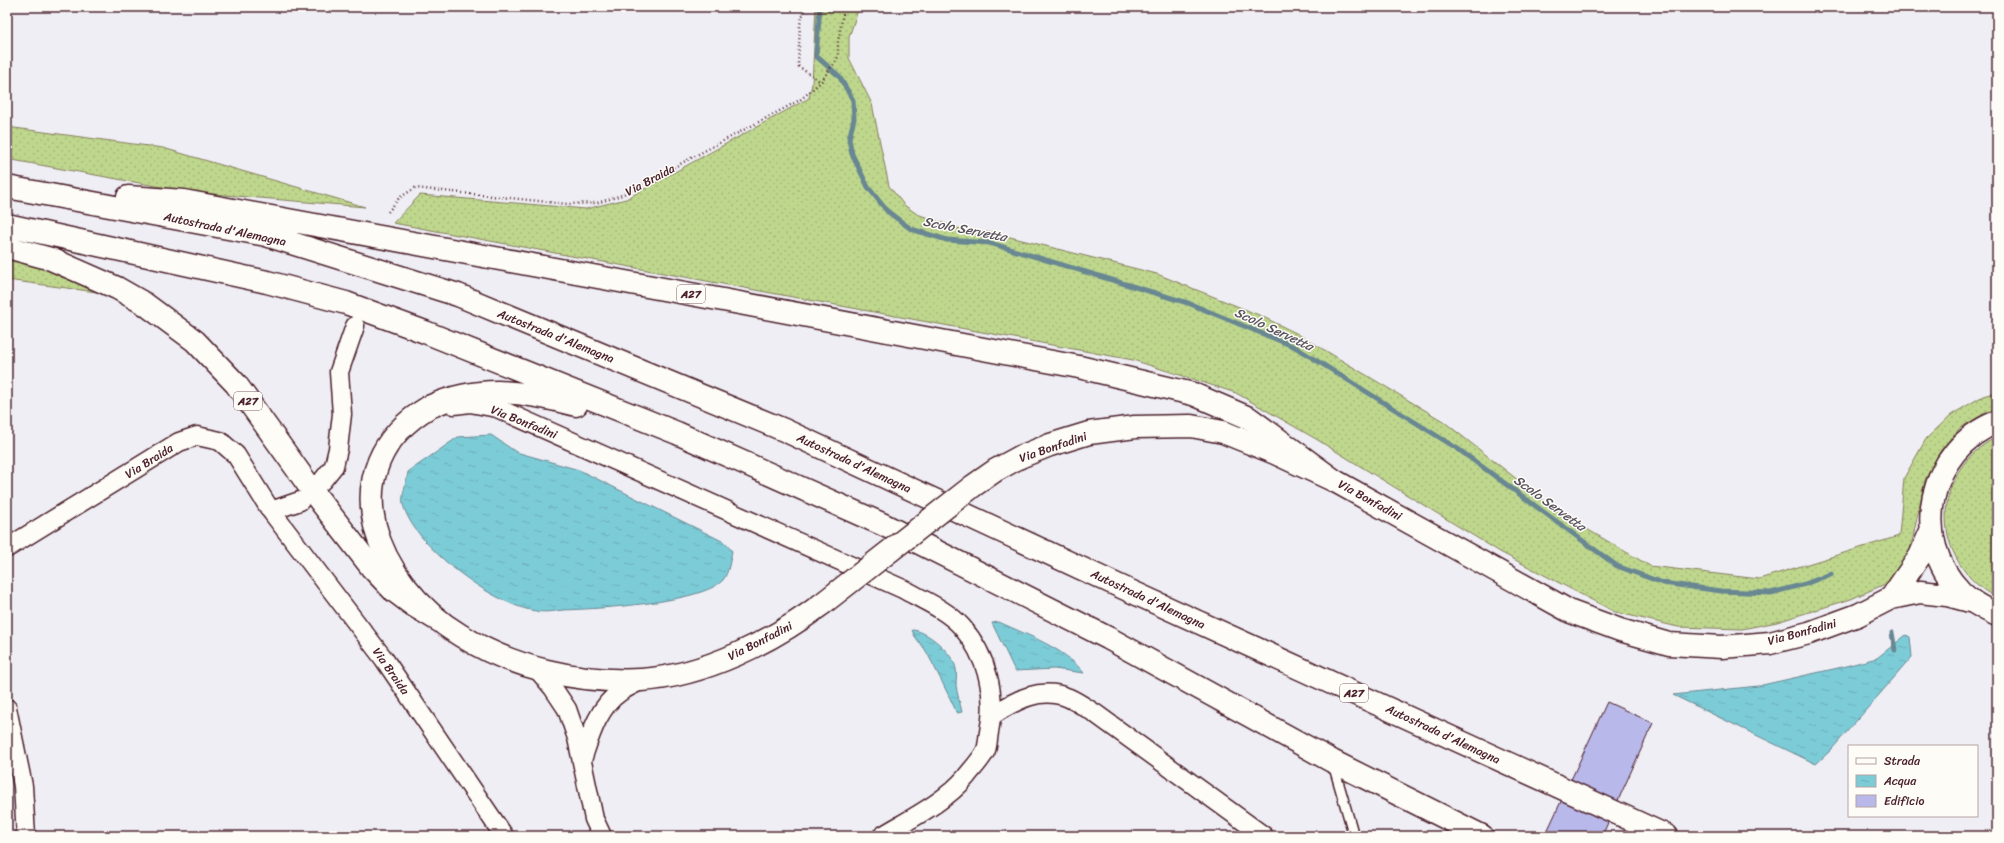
<svg xmlns="http://www.w3.org/2000/svg" width="2004" height="843" font-family="Sriracha,sans-serif">
  <defs>
    <pattern id="grass-dots" width="8" height="8" patternUnits="userSpaceOnUse"><rect width="8" height="8" fill="#bed78d"/><path d="M2 2h.1M6 6h.1" fill="none" stroke="#a5b87a" stroke-width="1.8" stroke-linecap="round"/></pattern>
    <pattern id="water-ripples" width="26" height="14" patternUnits="userSpaceOnUse"><rect width="26" height="14" fill="#7cccd7"/><path d="M2 4q2-2 4 0t4 0M15 11q2-2 4 0t4 0" fill="none" stroke="#6dafb9"/></pattern>
  </defs>
  <rect width="100%" height="100%" fill="#efeef4"/>
  <filter id="ink" filterUnits="userSpaceOnUse"><feTurbulence type="fractalNoise" baseFrequency=".025" numOctaves="2"/><feDisplacementMap in="SourceGraphic" scale="8" xChannelSelector="R" yChannelSelector="G"/><feConvolveMatrix kernelMatrix="1 2 1 2 8 2 1 2 1" color-interpolation-filters="sRGB"/></filter>
  <g filter="url(#ink)">
    <path fill="url(#grass-dots)" stroke="#847b5c" d="M816,7H859L849,37V58L872,104L889,186L904,205L917,214L972,233L990,232L1157,274L1259,315L1296,333L1443,421L1561,514L1650,566L1759,579L1899,536L1904,478L1926,439L1951,415L1983,396L1997,392V409L1987,412L1960,428L1941,450L1925,480L1909,556L1903,568L1885,584L1851,599L1777,622L1742,629L1678,627L1615,612L1500,552L1316,439L1236,393L1133,360L393,223L420,195L586,209L626,199L809,98L812,84Z
      M7,127L163,148L365,207L189,192L7,159Z
      M7,253L100,270L104,293L7,280Z
      M1997,437V598C1930,563 1928,471 1997,437Z"/>
    <path fill="url(#water-ripples)" stroke="#688792" d="M491,435L516,452L579,470L724,542L732,551C730,560 729,572 723,580C702,603 595,609 563,610C555,611 544,613 536,611C495,606 413,546 403,504C401,496 407,481 408,472L458,437Z
      M999,622C1029,636 1063,647 1084,673L1054,669L1015,671L992,623Z
      M912,630C927,630 954,654 956,669C957,674 956,680 956,685C957,694 960,703 962,712L957,713C947,692 937,671 926,651C921,643 915,639 912,630Z
      M1906,635L1910,637L1912,657L1831,750L1816,764L1673,695L1758,686L1838,668L1877,658Z"/>
    <g fill="none" stroke-linecap="round" stroke-linejoin="round">
      <path stroke="#688792" stroke-width="5" d="M820,7L816,56L839,76L853,100L854,119L849,139L852,154L868,187L887,211L911,229L947,240L990,243L1188,303L1295,347L1458,449L1617,566L1663,583L1721,591L1771,593L1805,584L1831,574
        M1892,633L1895,650"/>
    </g>
    <path fill="#b9b8ea" stroke="#4a1f2b" d="M1607,702L1653,723L1602,836H1545Z"/>
    <g fill="none" stroke-linecap="round" stroke-linejoin="round">
      <defs>
        <path id="service" d="M1333,764L1354,836"/>
        <path id="minor" d="M454,405L470,403L497,408L903,589C923,600 947,610 962,627C987,656 997,695 989,732C988,737 988,744 986,750C982,759 972,769 966,777C945,802 910,819 882,836
          M322,481L334,466L338,449L342,414L339,372L355,326
          M271,511L300,501
          M7,548L179,442L197,436L220,441L236,455L271,511L384,659L504,836
          M537,669L553,688L567,709L577,738L594,819L602,836
          M7,708L23,786L26,836
          M993,715C1016,700 1041,686 1069,698C1078,702 1088,709 1096,714L1264,836
          M582,760C590,736 598,707 620,692C627,687 635,684 642,680"/>
        <path id="secondary" d="M429,407C327,468 376,584 460,635C512,668 579,683 641,680C704,676 773,641 822,604
          M1997,422C1928,449 1909,539 1961,592C1971,602 1984,609 1997,615
          M1020,457L1050,445L1089,433L1135,427L1191,426L1223,432L1275,453L1335,481L1571,612L1620,630L1669,644L1722,647L1770,643L1809,633L1858,615L1891,598L1920,592L1947,595L1973,602
          M1891,598L1920,556L1931,531"/>
        <path id="motorway" d="M7,187L266,235L458,295L784,430L1117,585L1667,836
          M128,197L184,201L734,302L1079,367L1193,394L1249,418L1335,481
          M7,225L267,282L346,303L425,332L677,433L884,525L1108,638L1332,761L1482,836
          M7,247L51,259L117,288L145,304L195,341L236,384L317,497L372,568L393,590L413,605L438,620
          M429,407C480,384 525,391 576,405"/>
      </defs>
      <use href="#service" stroke="#4a1f2b" stroke-width="12"/>
      <use href="#minor" stroke="#4a1f2b" stroke-width="21"/>
      <use href="#secondary" stroke="#4a1f2b" stroke-width="25"/>
      <use href="#motorway" stroke="#4a1f2b" stroke-width="25"/>
      <path stroke="#4a1f2b" stroke-width="2.5" stroke-dasharray="1 3" stroke-linecap="butt" d="M805,7L800,24L798,66L821,82
        M388,212L399,198L415,188L567,204L597,203L622,195L800,100L821,82L838,57V42L844,7"/>
      <use href="#service" stroke="#fdfcf7" stroke-width="9"/>
      <use href="#minor" stroke="#fdfcf7" stroke-width="18"/>
      <use href="#secondary" stroke="#fdfcf7" stroke-width="22"/>
      <use href="#motorway" stroke="#fdfcf7" stroke-width="22"/>
      <defs>
        <path id="secondary-bridge" d="M822,604L973,486L996,470L1020,457"/>
      </defs>
      <use href="#secondary-bridge" stroke="#4a1f2b" stroke-width="25" stroke-linecap="butt"/>
      <use href="#secondary-bridge" stroke="#fdfcf7" stroke-width="22"/>
    </g>
  </g>
  <g text-anchor="middle" dominant-baseline="central" stroke-width="3" stroke-linejoin="round" paint-order="stroke">
    <g fill="#fdfcf7" stroke="#806168" stroke-width="1">
      <rect x="677" y="285" width="28" height="18" rx="3"/>
      <rect x="234" y="392" width="28" height="18" rx="3"/>
      <rect x="1340" y="684" width="28" height="18" rx="3"/>
    </g>
    <g font-size="11" font-weight="bold" fill="#4a1f2b">
      <text x="691" y="294">A27</text>
      <text x="248" y="401">A27</text>
      <text x="1354" y="693">A27</text>
    </g>
    <g font-size="12" fill="#4a1f2b" stroke="#fdfcf7">
      <text transform="translate(650 180) rotate(-28)">Via Braida</text>
      <text transform="translate(225 229) rotate(12)">Autostrada d'Alemagna</text>
      <text transform="translate(556 336) rotate(22)">Autostrada d'Alemagna</text>
      <text transform="translate(524 422) rotate(22)">Via Bonfadini</text>
      <text transform="translate(1053 447) rotate(-19)">Via Bonfadini</text>
      <text transform="translate(149 461) rotate(-32)">Via Braida</text>
      <text transform="translate(854 463) rotate(25)">Autostrada d'Alemagna</text>
      <text transform="translate(1370 500) rotate(29)">Via Bonfadini</text>
      <text transform="translate(1148 599) rotate(25)">Autostrada d'Alemagna</text>
      <text transform="translate(1802 632) rotate(-15)">Via Bonfadini</text>
      <text transform="translate(760 641) rotate(-27)">Via Bonfadini</text>
      <text transform="translate(391 671) rotate(55)">Via Braida</text>
      <text transform="translate(1443 734) rotate(25)">Autostrada d'Alemagna</text>
    </g>
    <g font-size="13" font-style="italic" fill="#59535f" stroke="#fdfcf7">
      <text transform="translate(965 229) rotate(11)">Scolo Servetta</text>
      <text transform="translate(1274 329) rotate(25)">Scolo Servetta</text>
      <text transform="translate(1550 503) rotate(36)">Scolo Servetta</text>
    </g>
  </g>
  <rect width="2004" height="843" fill="none" stroke="#fdfcf7" stroke-width="24"/>
  <rect x="12" y="12" width="1980" height="819" fill="none" stroke="#4a1f2b" stroke-width="1.5" filter="url(#ink)"/>
  <rect x="1848" y="745" width="130" height="72" fill="#fdfcf7" stroke="#b5a4a5"/>
  <rect x="1856" y="758" width="20" height="6" fill="#fdfcf7" stroke="#b5a4a5"/>
  <text x="1884" y="765" font-size="12" fill="#4a1f2b">Strada</text>
  <rect x="1856" y="775" width="20" height="12" fill="url(#water-ripples)" stroke="#b5a4a5"/>
  <text x="1884" y="785" font-size="12" fill="#4a1f2b">Acqua</text>
  <rect x="1856" y="795" width="20" height="12" fill="#b9b8ea" stroke="#b5a4a5"/>
  <text x="1884" y="805" font-size="12" fill="#4a1f2b">Edificio</text>
</svg>
